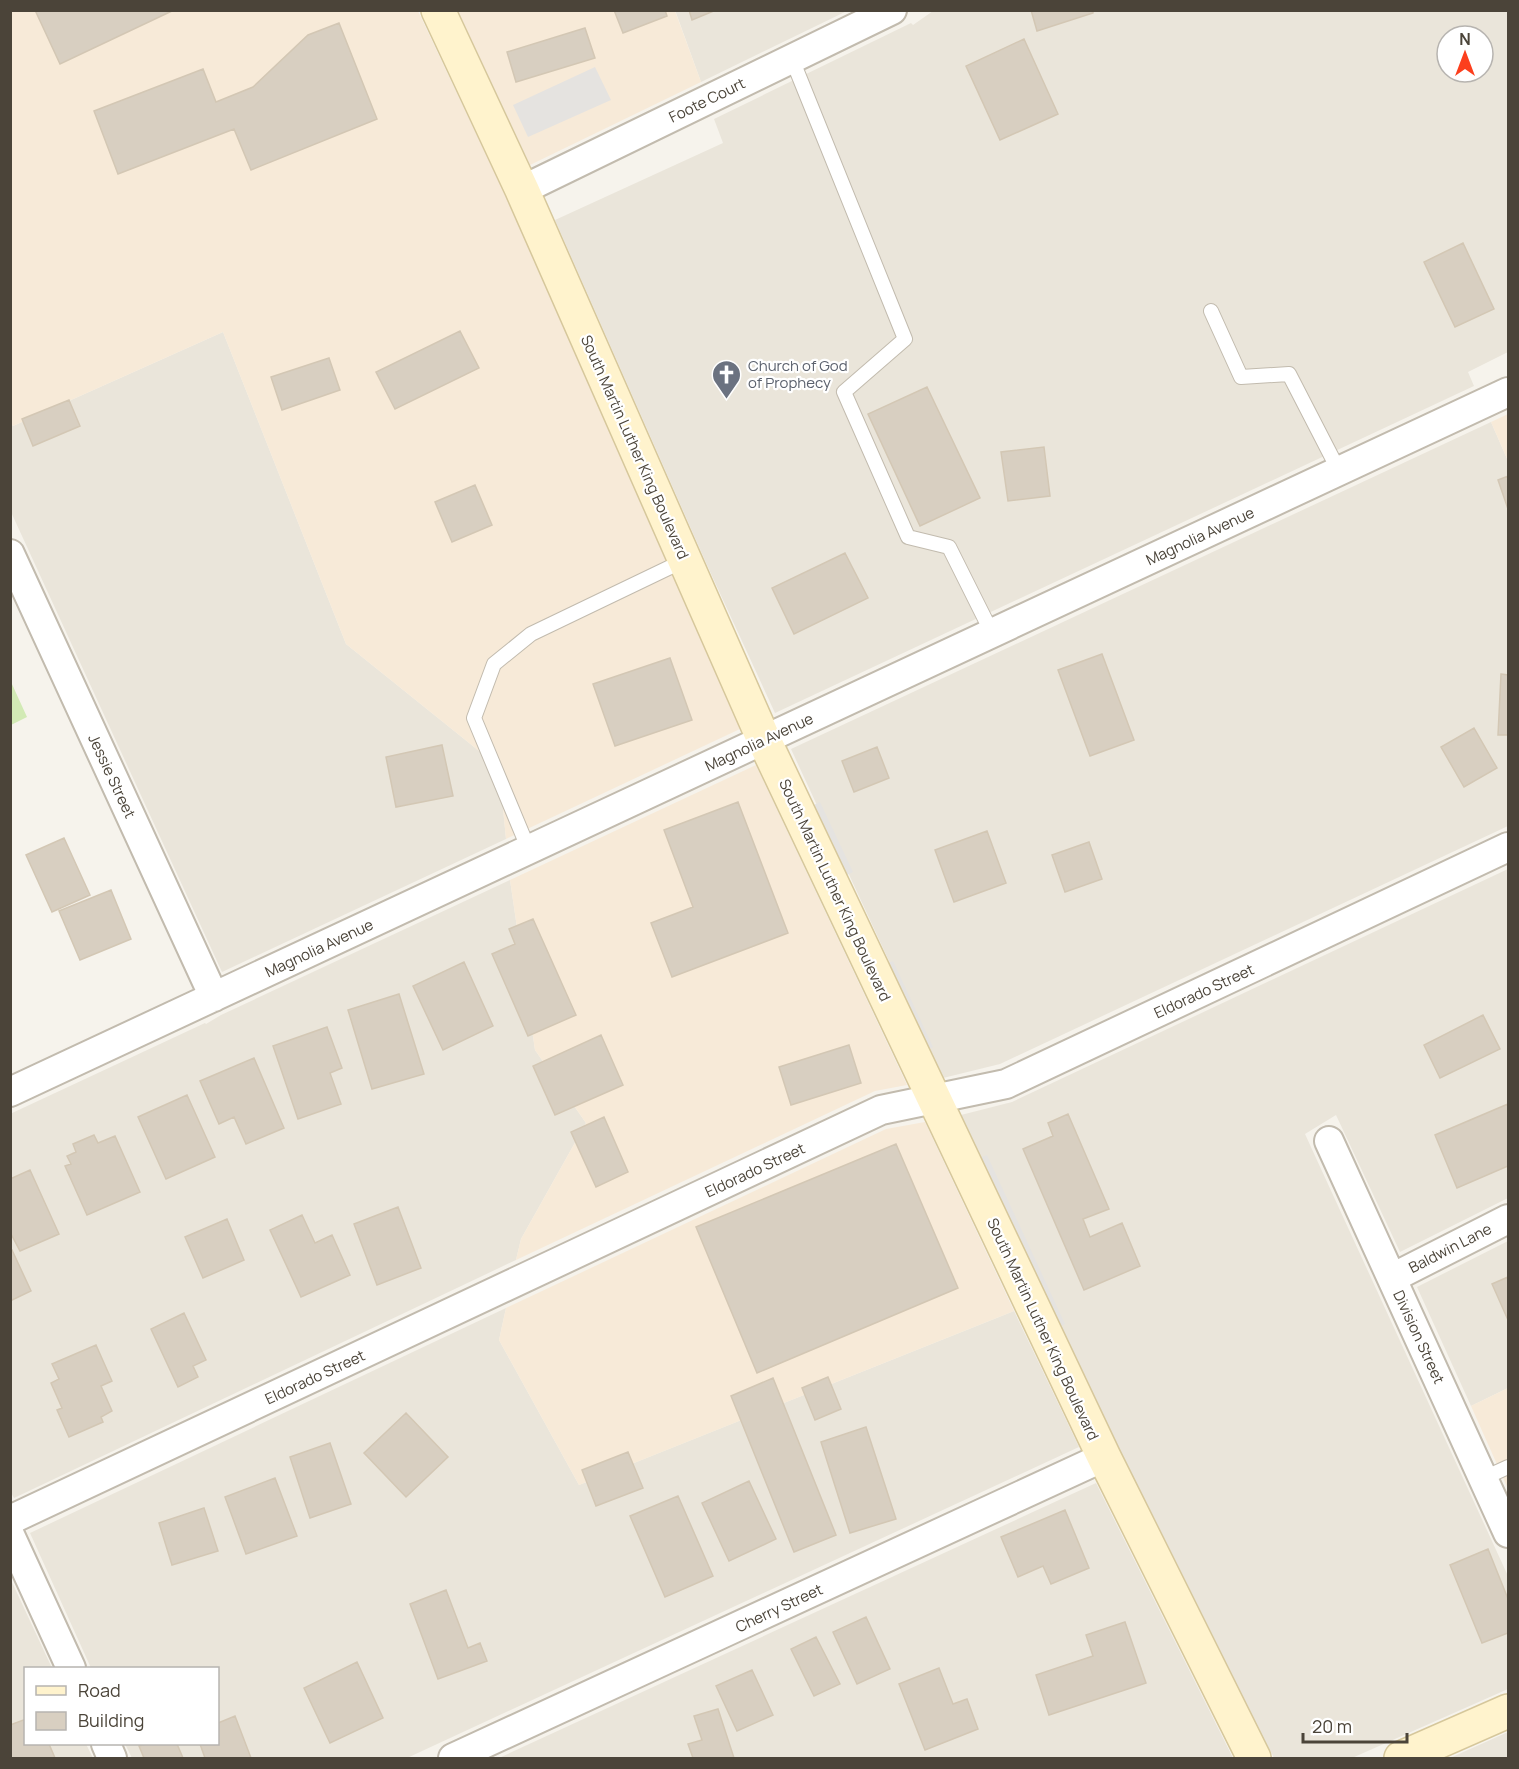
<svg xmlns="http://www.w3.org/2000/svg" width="1519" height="1769" font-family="Manrope,sans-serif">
  <rect width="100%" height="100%" fill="#f6f3ec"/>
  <path fill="#eae5da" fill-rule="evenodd" d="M675,10L847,11L701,82Z
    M933,11H1508V352L1468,372L1474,386L775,713L707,565L555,220L723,143L714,119L911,23L913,25ZM1447,36H1483V72H1447Z
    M223,332L346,644L499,767L506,839L222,972L11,512L10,422L13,426Z
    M1491,422L1508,461V826L1000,1064L943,1078L791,749Z
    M1508,869V1198L1400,1252L1336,1115L1305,1134L1508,1576V1689L1352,1758H1274L1119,1448L961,1115L1012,1102Z
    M510,880L535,1050L586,1123L521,1239L516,1260L14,1498L10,1491V1114L205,1023L206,1024L221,1015Z
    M1508,1241V1388L1471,1406L1417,1287Z
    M506,1308L499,1340L579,1485L1014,1311L1079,1447L407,1758H132L125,1744H218V1668H91L30,1533Z
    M1096,1483L1233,1758H499Z
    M10,1578L52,1668H26V1744H86L93,1758H11Z
    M1508,1732V1758H1450Z"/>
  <path fill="#f7ead8" d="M10,11H418L507,199L740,729L506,839L499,767L346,644L223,332L13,426L10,422Z
    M458,11H675L701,82L530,165Z
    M1508,414V461L1491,422Z
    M756,765L907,1085L875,1091L516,1260L521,1239L586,1123L535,1050L510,880Z
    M925,1122L1014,1311L579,1485L499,1340L506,1308L886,1129Z
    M1508,1388V1489L1471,1406Z"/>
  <path fill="#d2eab5" d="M11,682L27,717L11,725H10Z"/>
  <path fill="#e5e3e0" d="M595,67L611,100L528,137L513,105Z
    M820,802L853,872L839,879L806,809Z
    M893,961L933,1047L920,1053L881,966Z
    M987,1155L1065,1324L1051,1331L973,1161Z"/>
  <path fill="#d8cfc1" stroke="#d3c7b4" stroke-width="1.5" d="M35,10H174L60,64Z
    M614,10H665L667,16L623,33Z
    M689,10H716L692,20Z
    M1031,10H1093V13L1037,31Z
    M339,23L377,119L251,170L234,129L118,174L94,111L203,69L216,102L253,87L308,35Z
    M585,28L595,58L516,82L507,52Z
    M1024,39L1058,114L1000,140L966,66Z
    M1463,243L1494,309L1455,327L1424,262Z
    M460,331L479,368L395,409L376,372Z
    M329,358L340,390L282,410L271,377Z
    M927,387L980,498L920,526L868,414Z
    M69,400L80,426L33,446L22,419Z
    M1044,447L1050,496L1008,501L1001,452Z
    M1508,476V509L1498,480Z
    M475,485L492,525L452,542L435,502Z
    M845,553L868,598L794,634L772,588Z
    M1102,654L1134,740L1090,756L1058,670Z
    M670,658L692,720L615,746L593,684Z
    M1501,674L1508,675V735H1498Z
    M1474,728L1497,768L1464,787L1441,747Z
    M442,745L453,796L396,807L386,757Z
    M877,747L889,778L854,792L842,761Z
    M738,802L788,933L672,977L651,923L693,907L664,830Z
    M987,831L1006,883L954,902L935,850Z
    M64,838L90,895L52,912L26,855Z
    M1089,842L1102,879L1065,892L1052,855Z
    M111,890L131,939L80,960L59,911Z
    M533,919L576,1015L528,1036L492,954L515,944L509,929Z
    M464,962L493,1026L443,1050L413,986Z
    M399,994L424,1074L372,1089L348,1010Z
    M1483,1015L1500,1049L1440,1078L1424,1045Z
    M327,1027L342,1068L330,1073L341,1104L298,1119L273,1046Z
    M601,1035L623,1085L555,1115L533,1066Z
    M849,1045L861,1083L791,1105L779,1067Z
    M254,1058L284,1128L246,1144L234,1117L219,1124L200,1081Z
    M187,1095L215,1157L166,1179L138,1117Z
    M1508,1104V1166L1457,1188L1435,1135Z
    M1068,1114L1109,1209L1083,1219L1090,1237L1122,1223L1140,1266L1084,1290L1023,1149L1053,1136L1048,1123Z
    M604,1117L628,1172L596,1187L571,1132Z
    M94,1135L98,1143L115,1136L140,1192L87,1215L65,1166L71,1164L67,1156L76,1152L73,1144Z
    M896,1144L958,1288L757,1373L696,1227Z
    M30,1170L59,1234L20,1251L10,1232V1179Z
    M398,1207L421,1268L377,1285L354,1224Z
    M302,1215L315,1243L332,1235L350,1275L301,1297L270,1230Z
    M227,1219L244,1260L203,1278L185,1237Z
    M12,1250L31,1291L10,1301V1251Z
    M1508,1277V1320L1492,1284Z
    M184,1313L206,1360L193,1366L198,1377L178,1387L151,1329Z
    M96,1345L112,1381L101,1386L112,1411L101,1417L103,1422L69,1437L57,1410L62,1408L51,1383L59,1379L52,1364Z
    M828,1377L841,1409L815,1420L802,1388Z
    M773,1378L836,1535L794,1552L731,1396Z
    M406,1413L448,1457L406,1497L364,1453Z
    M866,1427L896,1519L850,1533L821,1442Z
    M330,1443L351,1504L310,1518L290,1457Z
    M628,1452L643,1488L596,1506L582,1470Z
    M275,1478L297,1536L246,1554L225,1497Z
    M749,1481L776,1539L729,1561L702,1503Z
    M678,1496L713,1576L665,1597L630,1516Z
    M204,1508L218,1551L172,1565L159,1523Z
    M1065,1510L1089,1568L1051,1584L1043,1566L1018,1577L1001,1537Z
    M1488,1549L1508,1599V1633L1482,1643L1450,1565Z
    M446,1590L468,1648L480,1643L487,1661L438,1679L410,1604Z
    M866,1617L890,1669L857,1684L833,1632Z
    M1125,1622L1146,1683L1049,1715L1036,1675L1093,1656L1086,1635Z
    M816,1637L840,1684L814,1696L791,1649Z
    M357,1662L383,1718L330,1743L304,1688Z
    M939,1668L953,1704L967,1699L978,1729L925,1750L899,1684Z
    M752,1670L773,1715L737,1731L716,1686Z
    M718,1709L734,1758H693L688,1744L702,1740L694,1716Z
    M235,1716L251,1758H205L200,1744H218V1723Z
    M26,1719V1744H49L55,1758H10V1725Z
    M146,1744H177L183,1758H144L139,1746Z"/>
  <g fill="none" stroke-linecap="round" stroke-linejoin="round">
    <defs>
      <path id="lane" d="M792,59L905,339L844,392L908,537L949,547L992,633
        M1211,311L1241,377L1289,374L1339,471
        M529,850L474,718L494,664L531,634L685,560
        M1484,1478L1508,1467"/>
      <path id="street" d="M522,190L892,10
        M10,554L214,997
        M10,1092L1508,392
        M1329,1141L1508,1533
        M1392,1278L1508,1219
        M10,1520L881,1110L1006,1084L1508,847
        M10,1535L71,1668
        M106,1744L112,1758
        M453,1758L1104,1457"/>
      <path id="secondary" d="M438,10L522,190L764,740L1104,1457L1254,1758
        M1401,1758L1508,1711"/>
    </defs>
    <use href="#lane" stroke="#c2bbae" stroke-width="16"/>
    <use href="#street" stroke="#c2bbae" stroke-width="32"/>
    <use href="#secondary" stroke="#d6c79b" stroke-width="36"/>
    <use href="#lane" stroke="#fff" stroke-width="14"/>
    <use href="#street" stroke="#fff" stroke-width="28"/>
    <use href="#secondary" stroke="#fff3cd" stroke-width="33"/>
  </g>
  <defs>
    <symbol id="church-pin" viewBox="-11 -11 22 30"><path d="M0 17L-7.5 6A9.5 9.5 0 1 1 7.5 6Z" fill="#6b7280" stroke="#fff"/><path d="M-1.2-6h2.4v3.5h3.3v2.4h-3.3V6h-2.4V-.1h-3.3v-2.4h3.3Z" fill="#fff"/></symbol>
  </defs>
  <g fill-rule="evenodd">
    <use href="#church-pin" x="710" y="358" width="33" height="45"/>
  </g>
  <g text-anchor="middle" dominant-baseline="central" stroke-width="4.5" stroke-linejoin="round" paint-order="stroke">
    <g font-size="15" fill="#4b4439" stroke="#fff">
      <text transform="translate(707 100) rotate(-26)">Foote Court</text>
      <text transform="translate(635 447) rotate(66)">South Martin Luther King Boulevard</text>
      <text transform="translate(1200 536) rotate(-25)">Magnolia Avenue</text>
      <text transform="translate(759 742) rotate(-25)">Magnolia Avenue</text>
      <text transform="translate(112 776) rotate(65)">Jessie Street</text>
      <text transform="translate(835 890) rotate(65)">South Martin Luther King Boulevard</text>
      <text transform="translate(319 948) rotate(-25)">Magnolia Avenue</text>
      <text transform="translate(1204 991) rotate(-25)">Eldorado Street</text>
      <text transform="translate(755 1170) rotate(-25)">Eldorado Street</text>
      <text transform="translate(1450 1248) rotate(-27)">Baldwin Lane</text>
      <text transform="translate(1043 1329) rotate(65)">South Martin Luther King Boulevard</text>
      <text transform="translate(1419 1337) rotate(65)">Division Street</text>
      <text transform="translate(315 1377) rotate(-25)">Eldorado Street</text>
      <text transform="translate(779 1608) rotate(-25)">Cherry Street</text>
    </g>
    <g font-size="15" fill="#5b616d" stroke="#fff" text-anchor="start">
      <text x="748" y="365">Church of God<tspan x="748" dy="17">of Prophecy</tspan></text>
    </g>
  </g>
  <rect width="1519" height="1769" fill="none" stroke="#4b4439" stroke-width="24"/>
  <rect x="24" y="1667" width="195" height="78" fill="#ffffff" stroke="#b7b4b0" stroke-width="1.5"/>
  <rect x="36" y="1686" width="30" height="9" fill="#fff3cd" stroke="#b7b4b0" stroke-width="1.5"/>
  <text x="78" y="1697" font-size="18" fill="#4b4439">Road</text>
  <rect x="36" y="1712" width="30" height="18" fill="#d8cfc1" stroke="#b7b4b0" stroke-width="1.5"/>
  <text x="78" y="1727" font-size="18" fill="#4b4439">Building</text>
  <g transform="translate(1465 54)"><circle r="28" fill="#ffffff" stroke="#b7b4b0" stroke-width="1.5"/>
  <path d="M0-4.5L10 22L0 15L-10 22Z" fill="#fc3f1d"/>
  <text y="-9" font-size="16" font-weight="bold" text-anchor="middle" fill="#4b4439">N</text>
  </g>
  <path d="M1303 1733v9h104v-9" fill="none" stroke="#4b4439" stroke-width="3"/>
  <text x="1312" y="1733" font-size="18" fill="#4b4439" stroke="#ffffff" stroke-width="4.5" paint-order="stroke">20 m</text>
</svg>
